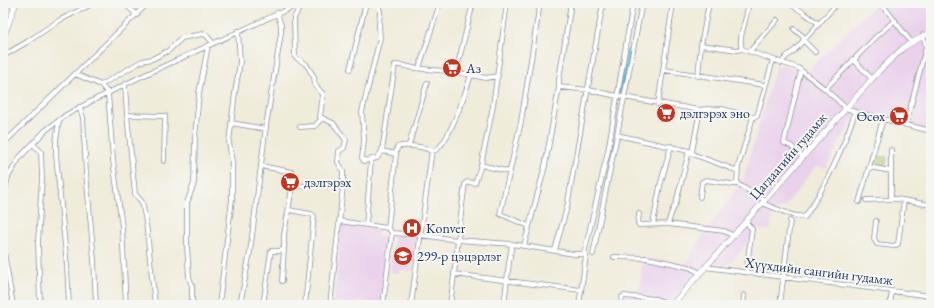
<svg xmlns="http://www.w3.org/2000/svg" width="934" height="308" font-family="'EB Garamond',serif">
  <rect width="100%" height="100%" fill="#f6f6f2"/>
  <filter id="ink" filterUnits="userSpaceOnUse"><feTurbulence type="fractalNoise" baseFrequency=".025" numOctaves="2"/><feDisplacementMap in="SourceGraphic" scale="8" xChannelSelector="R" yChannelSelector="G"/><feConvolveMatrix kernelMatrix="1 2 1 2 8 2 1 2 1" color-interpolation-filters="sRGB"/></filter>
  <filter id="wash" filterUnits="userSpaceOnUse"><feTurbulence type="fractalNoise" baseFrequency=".012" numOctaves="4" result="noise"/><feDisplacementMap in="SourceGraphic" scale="16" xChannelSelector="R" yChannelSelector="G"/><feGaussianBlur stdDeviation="0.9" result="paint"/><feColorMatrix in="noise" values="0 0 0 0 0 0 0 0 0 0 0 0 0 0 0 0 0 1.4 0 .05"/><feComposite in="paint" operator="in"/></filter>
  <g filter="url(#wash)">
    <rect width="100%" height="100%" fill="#f0ecda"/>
    <path fill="#ead1ec" d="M871,3H931V133L855,114L826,168L816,166L784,208L773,212L770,231L757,229L741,251L725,268L704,265L668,305H620L621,294L639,296L643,258L686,264L700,240L743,180L776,65L797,70H808L875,5Z
      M342,224L378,229V236L389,238L380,304L360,301L354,305L334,302Z
      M394,235L417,237L413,271L400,270L399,273L390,272Z"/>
    <path fill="#afc56a" stroke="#657a64" d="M875,156L887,157L885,168L874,166Z"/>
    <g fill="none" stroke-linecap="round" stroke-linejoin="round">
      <path stroke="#54c2ca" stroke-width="1" d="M84,6L89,3
        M4,53L41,30"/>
      <path stroke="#54c2ca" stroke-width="7" d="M621,94L629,52"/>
    </g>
  </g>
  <g filter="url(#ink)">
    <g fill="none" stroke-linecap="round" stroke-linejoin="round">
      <defs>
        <path id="minor" d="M9,3L14,7
          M124,3L137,15
          M302,3L294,18L295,57L306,64L314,77L315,85L323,94L320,117L333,123L346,140L344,148L339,151L338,162L343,171V187
          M378,3L380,11L379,25L380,38L362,112L364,140L362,158L364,161L377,158L382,151L395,65C401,64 408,67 414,68C433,70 452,71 471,75
          M788,3L803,12L819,24
          M877,3L885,8L911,42
          M794,29L805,38
          M803,40L815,52
          M701,45L737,50L742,49L798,68L825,89L846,108L855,112L931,131
          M742,49C737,37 749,16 748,3
          M750,51L777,20
          M3,56L27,42L60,20L94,3
          M853,59L872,79
          M781,63L787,56L794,51L834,7
          M419,68L440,3
          M350,69L366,3
          M664,70L765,85
          M801,70L784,143L791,146L803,157
          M456,72L473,3
          M75,74L101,85L108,93L113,160L122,227L126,305
          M698,76L701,45L709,3
          M101,85L142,61L152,59L168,51L182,38L202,34L206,35L213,43
          M125,85L127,115L135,194L142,202L146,222L155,305
          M559,87L589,90L617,96L700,110L692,152
          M825,89L876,37L895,20
          M658,104L673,3
          M79,107L83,117L86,173L94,260L96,305
          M700,110C707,108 715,110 722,109L753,117
          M127,115L165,116L164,161
          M59,121L56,141V155L67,266L69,305
          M231,123L266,129
          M906,125L926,47L923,35
          M300,127L315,126L322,118
          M617,135L689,151L695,155L738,171
          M3,144L148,3
          M33,144L41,152L42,178L38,242L40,305
          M409,145L427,83
          M382,151L396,154L388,228
          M396,154L397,147C406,144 416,146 425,148C427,149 431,151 433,151C447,150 467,88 471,75L486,78L498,76
          M481,165L510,172
          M261,166L292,172L294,176L284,235V248L280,251H271L263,305
          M869,167L891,171
          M292,185L306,186L310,184L343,187L330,305
          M700,197L702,182L706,180L732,184H737
          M3,199L8,177L20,157L46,130L66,115L90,102L138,78L301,3
          M891,199V150
          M765,200L737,184L738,167L753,117L757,116L773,60
          M866,200L897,199L931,205
          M859,202L883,119
          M762,203L792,215L805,217C826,185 843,149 855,112
          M289,210L311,214L314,216L305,305
          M639,214L638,223L639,225L668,224L724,231L734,236
          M339,221L388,228L392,233L383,305
          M876,221L874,239L877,244L894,246L898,244L904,200
          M653,224L660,186L671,146
          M668,224L671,214L676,203L689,151
          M366,225L371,160
          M529,226L500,214L521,122L540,3
          M392,233L420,235L458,240L512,244L574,254H584L608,151L633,3
          M3,246L13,305
          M524,246L545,166L559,87V79L571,3
          M555,250L567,207L603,3
          M593,254L617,135L642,3
          M614,257L647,258L689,267L700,273
          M705,267L931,296
          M746,272L752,229L746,222
          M454,274L581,290
          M282,281L284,248
          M192,305V286L189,277L187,246V203L194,183L195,138L199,93L208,46
          M219,305L232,199V162L229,142L235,93L240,62L238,31
          M240,305L250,252L266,126L281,33V25L277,13
          M411,305L432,150
          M450,305C456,265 459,224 465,184L467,182L475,183L481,165L493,106L507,3
          M504,305L509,263L512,244
          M579,305L586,256L583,254
          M621,305L622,297L624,296L656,299L670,305
          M743,305L744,295
          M780,305L790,221
          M890,305L892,291"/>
        <path id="major" d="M3,38L16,3
          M672,305L879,71L904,47L931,32"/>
      </defs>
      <use href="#minor" stroke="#868e9c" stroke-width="5.5"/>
      <use href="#major" stroke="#868e9c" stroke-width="6"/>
      <use href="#minor" stroke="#fff" stroke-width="4"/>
      <use href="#major" stroke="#fff" stroke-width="5"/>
    </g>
  </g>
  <defs>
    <symbol id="supermarket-disc" viewBox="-11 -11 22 22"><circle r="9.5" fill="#c8321e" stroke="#f6f6f2"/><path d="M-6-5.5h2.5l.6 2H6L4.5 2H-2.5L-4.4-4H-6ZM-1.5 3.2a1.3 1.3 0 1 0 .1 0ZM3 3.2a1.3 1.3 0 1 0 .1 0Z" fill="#fff"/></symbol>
    <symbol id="hospital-disc" viewBox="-11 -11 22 22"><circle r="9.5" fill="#c8321e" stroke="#f6f6f2"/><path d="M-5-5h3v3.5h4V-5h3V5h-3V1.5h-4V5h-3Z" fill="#fff"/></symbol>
    <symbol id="school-disc" viewBox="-11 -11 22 22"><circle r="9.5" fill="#c8321e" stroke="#f6f6f2"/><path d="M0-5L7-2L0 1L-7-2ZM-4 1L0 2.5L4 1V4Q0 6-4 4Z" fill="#fff"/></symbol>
  </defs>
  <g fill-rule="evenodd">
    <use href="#supermarket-disc" x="441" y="57" width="22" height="22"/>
    <use href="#supermarket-disc" x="655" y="102" width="22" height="22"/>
    <use href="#supermarket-disc" x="888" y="105" width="22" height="22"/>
    <use href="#supermarket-disc" x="279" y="171" width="22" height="22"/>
    <use href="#hospital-disc" x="401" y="217" width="22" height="22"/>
    <use href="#school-disc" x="392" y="245" width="22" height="22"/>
  </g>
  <g text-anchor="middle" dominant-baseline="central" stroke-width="4" stroke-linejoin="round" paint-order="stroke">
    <g font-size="14" fill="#1b2f5e" stroke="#f6f6f2" text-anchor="start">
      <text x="466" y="68">Аз</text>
      <text x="680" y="113">дэлгэрэх эно</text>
      <text x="885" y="116" text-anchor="end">Өсөх</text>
      <text x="304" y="182">дэлгэрэх</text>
      <text x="426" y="228">Konver</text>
      <text x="417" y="256">299-р цэцэрлэг</text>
    </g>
    <g font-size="14" fill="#1b2f5e" stroke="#f6f6f2">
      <text transform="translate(788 156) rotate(-49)">Цагдаагийн гудамж</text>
      <text transform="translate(819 271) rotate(7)">Хүүхдийн сангийн гудамж</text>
    </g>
  </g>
  <rect width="934" height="308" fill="none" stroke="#f6f6f2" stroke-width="16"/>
</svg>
